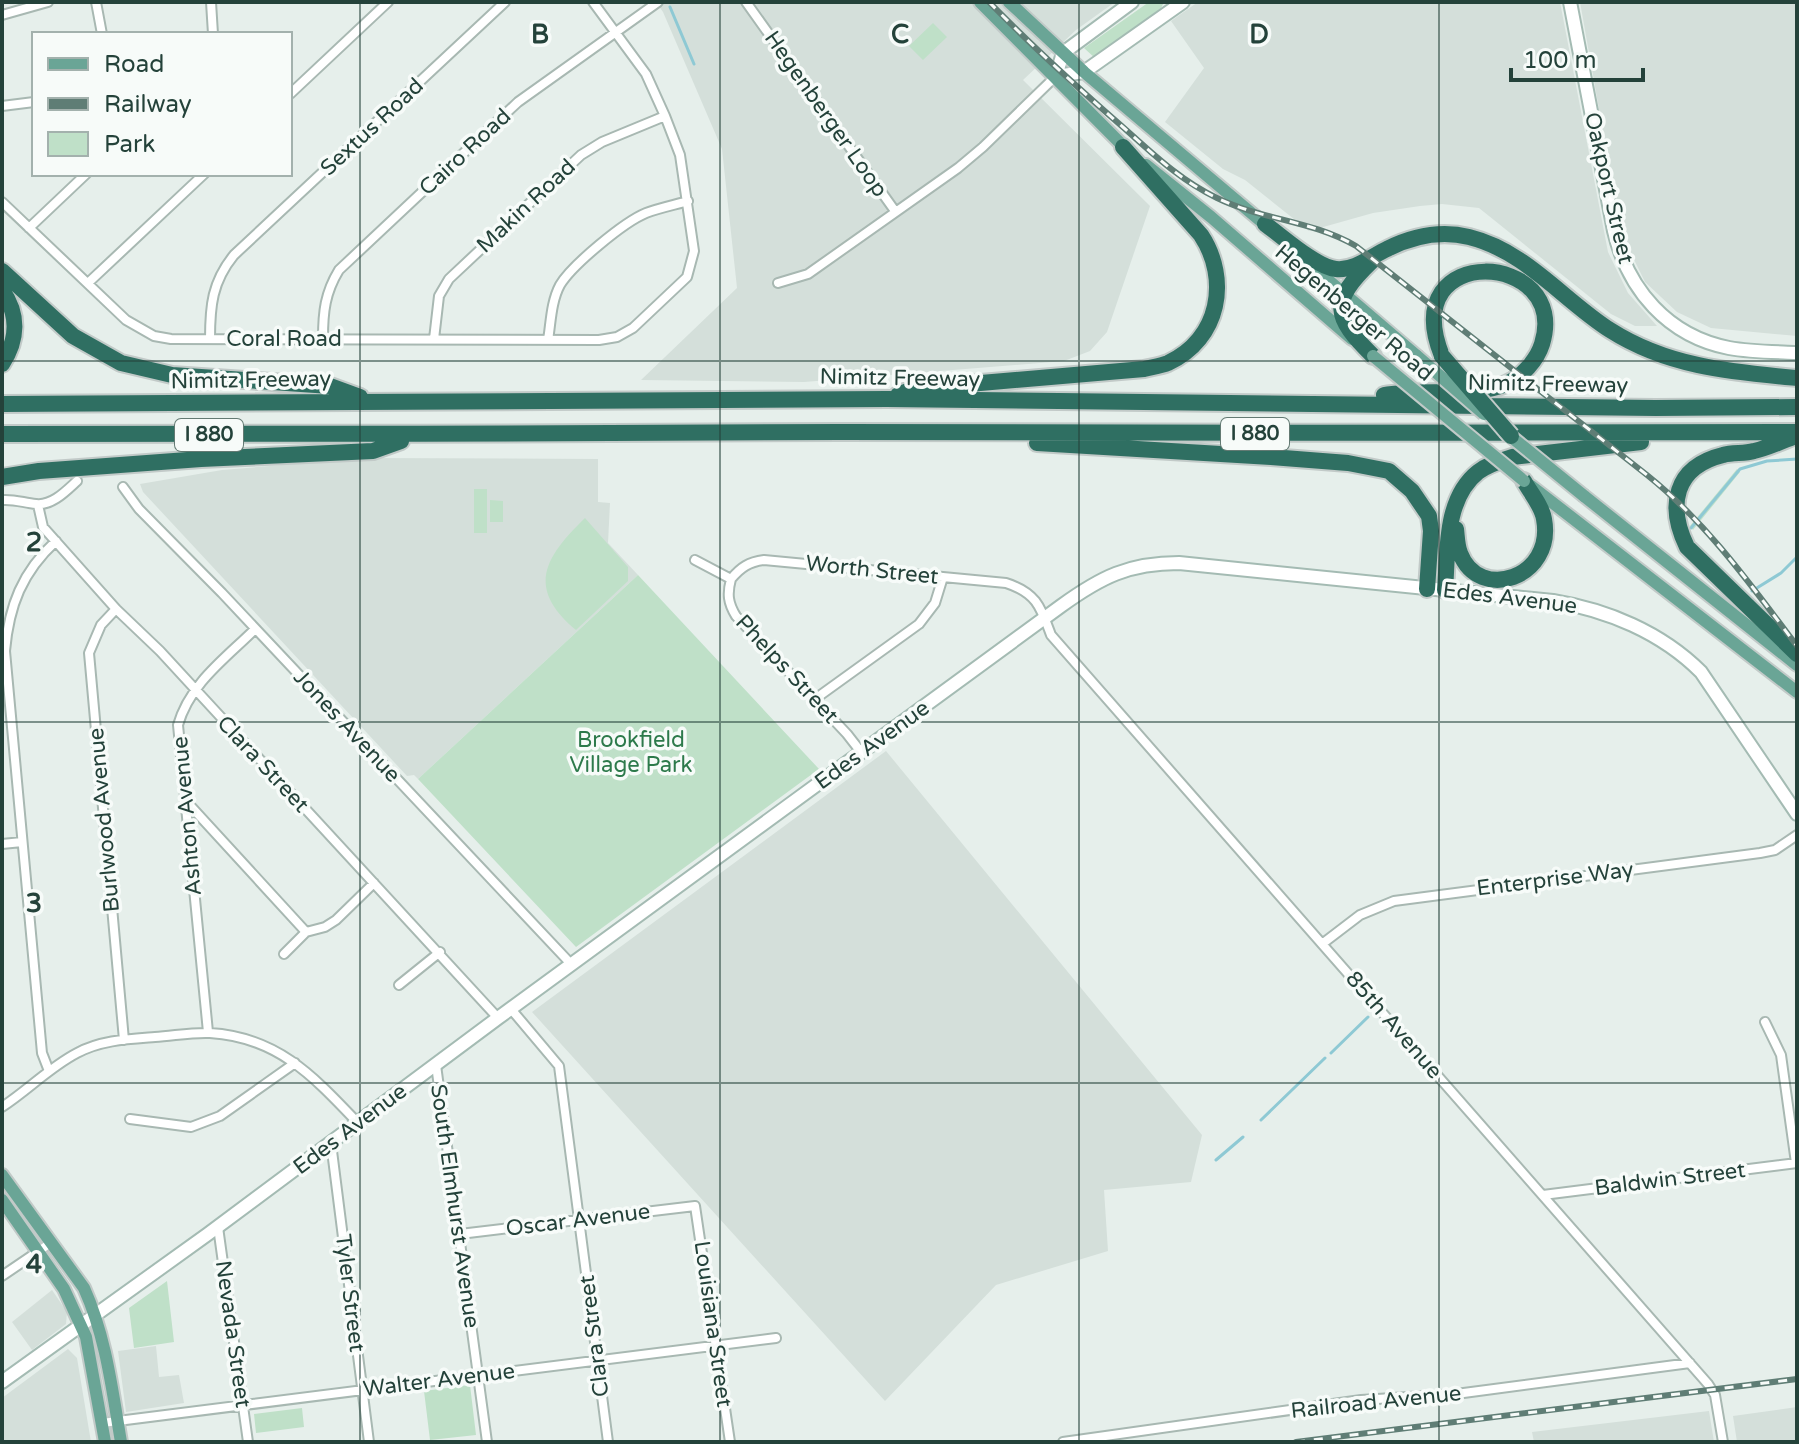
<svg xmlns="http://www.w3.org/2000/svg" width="1799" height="1444" font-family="'Varela Round',sans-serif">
  <rect width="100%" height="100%" fill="#e6efeb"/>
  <path fill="#d4dfda" d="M656,2H1115L1076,30L1023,80L1150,206L1107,332L1090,351L1064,361L804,382L641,380L737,288L722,149L663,12Z
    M1198,2H1560L1608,252L1628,293L1657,326H1635L1611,314L1479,208L1442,204L1420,206L1373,213L1309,231L1245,180L1223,169L1165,122L1204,68L1171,21Z
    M1580,2H1797V336L1711,328L1677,312L1645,282L1621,233Z
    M368,458L598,459V502L610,503L608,543L638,575L418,779L414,775L407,776L143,492L140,484L222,470Z
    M886,751L1202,1135L1191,1182L1104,1190L1108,1251L996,1285L885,1401L532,1012Z
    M52,1290L67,1312L66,1324L32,1350L12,1322Z
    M156,1346L159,1377L179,1375L184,1403L126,1412L118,1351Z
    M68,1349L77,1358L91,1442H2V1398Z
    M1797,1407V1442H1737L1733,1416Z
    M1709,1411L1714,1442H1534L1532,1432Z"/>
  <path fill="#bfe0c8" d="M1149,2H1164L1161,8L1096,59L1084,48Z
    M933,23L947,37L923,60L909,46Z
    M1737,469L1740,472L1693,530L1690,526Z
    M474,489H487V533H474Z
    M490,500L503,501V522H490Z
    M585,518L628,567V581L576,630C526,588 544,558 585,518Z
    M638,575L819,769L576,947L418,779Z
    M167,1281L174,1342L134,1348L129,1308Z
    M470,1385L476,1435L430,1440L424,1391Z
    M302,1408L304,1427L256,1433L254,1414Z"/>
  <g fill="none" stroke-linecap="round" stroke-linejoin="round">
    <path stroke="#8ec9d4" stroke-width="3" d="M670,7L694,64
      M1691,528L1740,469L1767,461L1797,459
      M1752,591L1781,573L1797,557
      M1331,1053L1368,1017
      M1261,1120L1325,1058
      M1216,1160L1243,1137"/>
    <defs>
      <path id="street" d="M96,2L102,34
        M211,2L213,34
        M746,2L895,211
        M2,15L48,2
        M290,94L388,2
        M2,106L34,102
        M2,202L126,320L154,336L171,339L599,340L617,337L633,328L687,277L694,251L680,155L665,116L646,74L593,2
        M29,228L86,174
        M88,283L204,174
        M778,283L808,274L958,168L983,147L1056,76
        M323,338C323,312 325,293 339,270L518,102L658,2
        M210,339C210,306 212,282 234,255L505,2
        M434,339L439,296L449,279L581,155L602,142L665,116
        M548,340C551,322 551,302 560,285C572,265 624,222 646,213C659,208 674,205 688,201
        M123,487L139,509L222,593L572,965
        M2,500C15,499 24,503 36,504C52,506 66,491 77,481
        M38,505L43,527L116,609L160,651L498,1018
        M695,560L731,579C741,567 749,562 764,560L1006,583C1037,593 1041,608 1051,635L1708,1384L1715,1395L1723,1442
        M731,579C727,594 728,603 736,616L847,734L861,752
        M116,609L101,625L89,653L124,1040
        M815,699L919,624L935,603L943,577
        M185,800L306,932
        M2,844L22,842
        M1322,944L1360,915L1394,901L1760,853L1775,850L1797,835
        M284,954L306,932L325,927L336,920L374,883
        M399,985L440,952
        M511,1009L559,1066L608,1442
        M1765,1022L1781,1055L1796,1163
        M208,1032L178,725C190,683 226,658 255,629
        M436,1065L487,1442
        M49,1071L42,1053L5,651C9,606 22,572 56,541
        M2,1107C28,1090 50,1067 77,1053C101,1040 129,1039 155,1037C173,1036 192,1032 210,1033C278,1037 314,1077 358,1123
        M130,1119L191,1127L220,1116L295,1063
        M331,1143L369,1442
        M1543,1195L1797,1163
        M218,1227L248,1442
        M460,1234L695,1206L730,1442
        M2,1276L52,1242
        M102,1423L776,1338
        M1063,1442L1361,1400L1456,1394L1690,1363"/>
      <path id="secondary" d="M1132,2L1063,53L1056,76L1084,72L1183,2
        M1570,2L1614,231C1628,290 1668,336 1729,348C1751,352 1774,352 1797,353
        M2,1382L208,1234L498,1018L1061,606C1101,577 1129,563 1179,563L1553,601C1607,610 1661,632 1701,672L1797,814"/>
      <path id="primary" d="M980,2L1128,151
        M1009,2L1084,72L1269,228
        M1146,165L1211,217L1352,339
        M1307,262L1417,356
        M1531,486L1797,692
        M1584,496L1797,665
        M2,1175L84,1288C106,1337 112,1389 121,1442
        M2,1200L64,1289L86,1337L105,1442"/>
      <path id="highway" d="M1265,224C1282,236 1316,267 1336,269C1354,271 1372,256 1387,249C1413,236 1440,230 1469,237C1526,251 1563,300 1610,330C1668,367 1731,372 1797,378
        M1372,261C1329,302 1333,317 1373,356
        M2,271L73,336L121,363L172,375L330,386L360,397
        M2,290C19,314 18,340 2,364
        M898,395L912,389L946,386L1144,369C1152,367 1161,366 1168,363C1220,339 1230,279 1201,235L1123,147
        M1384,395C1420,388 1474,398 1506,384C1522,377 1537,360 1542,344C1571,251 1395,240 1442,356
        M2,404L887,399L1656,408L1797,407
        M2,434C282,435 561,433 841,432C1160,432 1478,434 1797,432
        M1796,436C1782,441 1768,448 1754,451C1744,454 1733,452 1723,455C1674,467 1667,506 1687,547L1797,654
        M1037,443L1271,457L1348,463L1389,471L1412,491L1429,516L1431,531L1427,589
        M2,477L39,471L201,459L373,451L401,441
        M1456,529C1457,537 1457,546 1460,553C1479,603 1555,578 1544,519C1542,506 1530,492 1524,481
        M1445,590C1448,552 1444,499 1478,472C1488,464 1500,461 1512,457L1641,442"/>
    </defs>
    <use href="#street" stroke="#a8b8b2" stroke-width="12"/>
    <use href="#secondary" stroke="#a4bbb3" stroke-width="16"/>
    <use href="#primary" stroke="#c2cac8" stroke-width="16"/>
    <use href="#highway" stroke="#c2cac8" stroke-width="20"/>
    <use href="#street" stroke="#fff" stroke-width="8"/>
    <use href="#secondary" stroke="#fff" stroke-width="12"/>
    <use href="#primary" stroke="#6aa596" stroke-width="12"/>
    <use href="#highway" stroke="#2f6f62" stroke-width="16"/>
    <defs>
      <path id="rail" d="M989,2C1032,46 1078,88 1124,128C1153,154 1181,181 1217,198C1262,220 1311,220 1356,246L1647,475C1707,523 1751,585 1797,646
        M1296,1442L1797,1379"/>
    </defs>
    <use href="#rail" stroke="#5f7d75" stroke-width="6"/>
    <use href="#rail" stroke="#f7fbf9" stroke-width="3" stroke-dasharray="9" stroke-linecap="butt"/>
    <defs>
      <path id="primary-bridge" d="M1373,356L1524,481
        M1417,356L1484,414
        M1504,431L1584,496"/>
      <path id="highway-bridge" d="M1442,356L1511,436"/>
    </defs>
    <use href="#primary-bridge" stroke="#c2cac8" stroke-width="16" stroke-linecap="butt"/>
    <use href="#highway-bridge" stroke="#c2cac8" stroke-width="20" stroke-linecap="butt"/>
    <use href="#primary-bridge" stroke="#6aa596" stroke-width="12"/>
    <use href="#highway-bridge" stroke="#2f6f62" stroke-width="16"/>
  </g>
  <path fill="none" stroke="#24423a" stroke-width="2" stroke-opacity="0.55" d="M360,2V1442M720,2V1442M1079,2V1442M1439,2V1442M2,361H1797M2,722H1797M2,1083H1797"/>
  <g text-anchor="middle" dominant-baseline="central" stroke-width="7" stroke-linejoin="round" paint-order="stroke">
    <g fill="#f7fbf9" stroke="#637a73" stroke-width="2">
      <rect x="1221" y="418" width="68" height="32" rx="6"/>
      <rect x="175" y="419" width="68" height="32" rx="6"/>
    </g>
    <g font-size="20" font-weight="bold" fill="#24423a">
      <text x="1255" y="434">I 880</text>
      <text x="209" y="435">I 880</text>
    </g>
    <g font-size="22" fill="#24423a" stroke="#f7fbf9">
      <text transform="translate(826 114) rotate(55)">Hegenberger Loop</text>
      <text transform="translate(372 127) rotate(-43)">Sextus Road</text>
      <text transform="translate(465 152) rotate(-43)">Cairo Road</text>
      <text transform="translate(1609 188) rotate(77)">Oakport Street</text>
      <text transform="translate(526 206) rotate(-43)">Makin Road</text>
      <text transform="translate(1354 313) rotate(40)">Hegenberger Road</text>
      <text x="284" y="339">Coral Road</text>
      <text transform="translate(900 378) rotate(1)">Nimitz Freeway</text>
      <text transform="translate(251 380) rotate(-1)">Nimitz Freeway</text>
      <text transform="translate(1548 384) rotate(1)">Nimitz Freeway</text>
      <text transform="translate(872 570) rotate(6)">Worth Street</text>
      <text transform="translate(1510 598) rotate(7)">Edes Avenue</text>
      <text transform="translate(787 669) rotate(47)">Phelps Street</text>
      <text transform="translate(347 726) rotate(47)">Jones Avenue</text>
      <text transform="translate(872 745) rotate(-36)">Edes Avenue</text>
      <text transform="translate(263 764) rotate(47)">Clara Street</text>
      <text transform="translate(187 816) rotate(-95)">Ashton Avenue</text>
      <text transform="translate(104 820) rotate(-95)">Burlwood Avenue</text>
      <text transform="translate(1555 879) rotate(-7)">Enterprise Way</text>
      <text transform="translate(1394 1025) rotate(49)">85th Avenue</text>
      <text transform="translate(350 1129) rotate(-37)">Edes Avenue</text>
      <text transform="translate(1670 1179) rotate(-7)">Baldwin Street</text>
      <text transform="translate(455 1206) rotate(82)">South Elmhurst Avenue</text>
      <text transform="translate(578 1220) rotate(-7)">Oscar Avenue</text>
      <text transform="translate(350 1293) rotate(83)">Tyler Street</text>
      <text transform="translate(713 1324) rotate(82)">Louisiana Street</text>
      <text transform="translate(233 1334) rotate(82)">Nevada Street</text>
      <text transform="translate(594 1336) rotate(-97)">Clara Street</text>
      <text transform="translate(439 1380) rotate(-7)">Walter Avenue</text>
      <text transform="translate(1376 1402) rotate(-6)">Railroad Avenue</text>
    </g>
    <g font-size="22" fill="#2d7a4b" stroke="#f7fbf9">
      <text x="631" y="740">Brookfield<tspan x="631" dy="25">Village Park</tspan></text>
    </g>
  </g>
  <g font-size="26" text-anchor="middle" font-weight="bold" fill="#24423a" stroke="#f7fbf9" stroke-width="7" stroke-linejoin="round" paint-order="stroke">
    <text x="540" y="43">B</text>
    <text x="900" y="43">C</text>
    <text x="1259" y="43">D</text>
    <text x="34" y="551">2</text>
    <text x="34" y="912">3</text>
    <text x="34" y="1273">4</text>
  </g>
  <rect width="1799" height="1444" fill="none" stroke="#24423a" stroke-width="8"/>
  <rect x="32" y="32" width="260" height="144" fill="#f7fbf9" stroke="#a3b1ad" stroke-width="2"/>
  <rect x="48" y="58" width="40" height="12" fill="#6aa596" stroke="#a3b1ad" stroke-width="2"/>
  <text x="104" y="72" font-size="24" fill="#24423a">Road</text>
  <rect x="48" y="98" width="40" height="12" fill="#5f7d75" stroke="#a3b1ad" stroke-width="2"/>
  <text x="104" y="112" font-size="24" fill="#24423a">Railway</text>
  <rect x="48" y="132" width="40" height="24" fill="#bfe0c8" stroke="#a3b1ad" stroke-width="2"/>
  <text x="104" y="152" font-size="24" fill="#24423a">Park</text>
  <path d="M1511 68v12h132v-12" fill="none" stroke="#24423a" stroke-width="4"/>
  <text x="1523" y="68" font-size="24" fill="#24423a" stroke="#f7fbf9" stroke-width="6" paint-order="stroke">100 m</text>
</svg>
